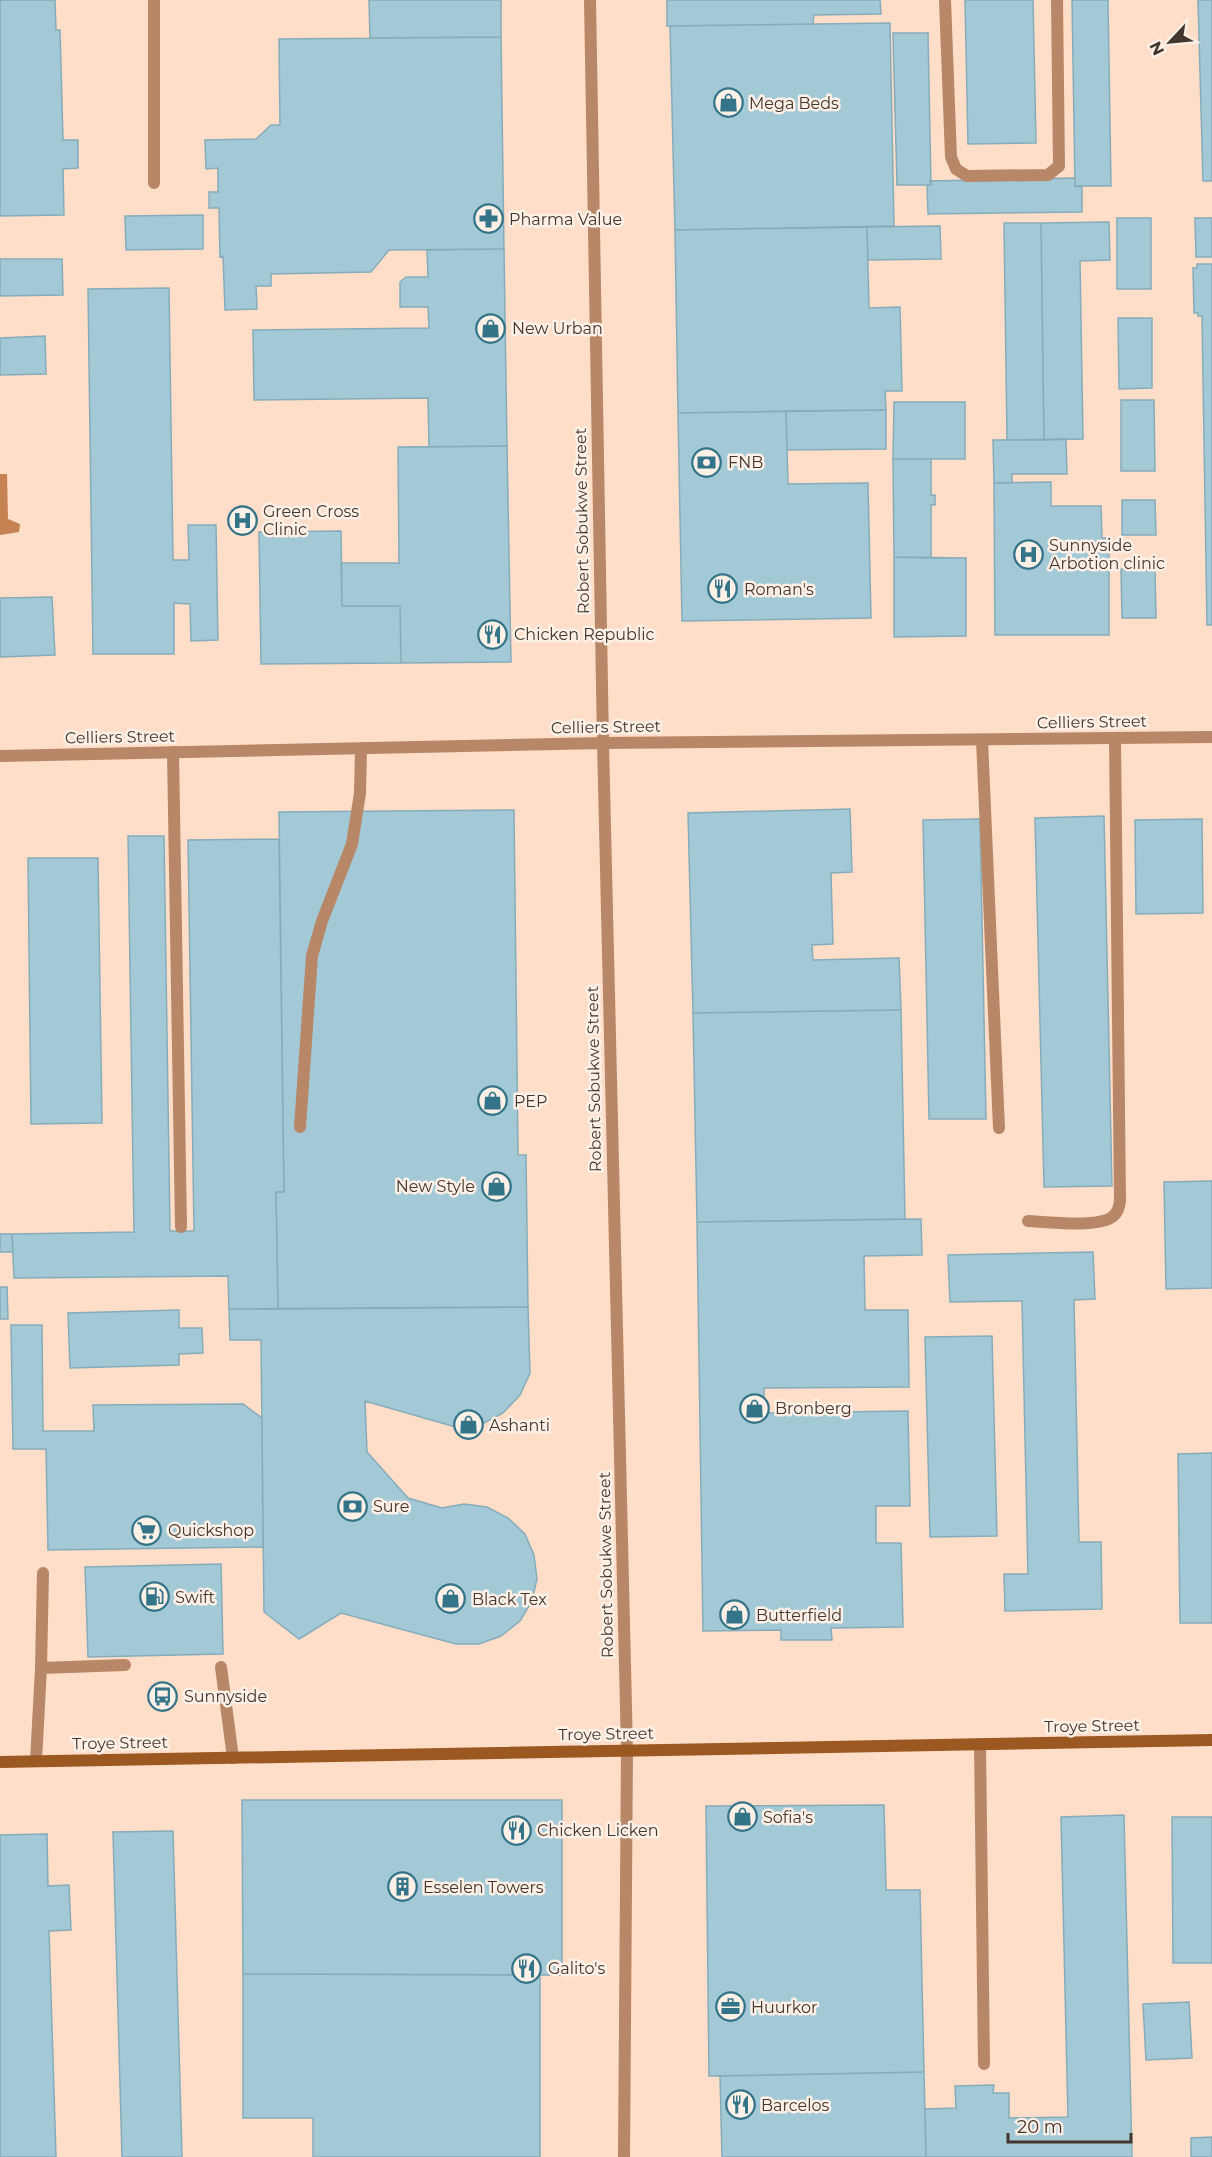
<svg xmlns="http://www.w3.org/2000/svg" width="1212" height="2157" font-family="Montserrat,sans-serif">
  <rect width="100%" height="100%" fill="#fedec9"/>
  <path fill="#c68252" d="M0,474H7L8,519L20,524L19,532L0,535Z"/>
  <path fill="#a3c9d7" stroke="#86acb9" stroke-width="1.5" d="M0,0H55L56,30H60L63,140H78V168L63,169L64,215L0,216Z
    M369,0H501V37L370,38Z
    M667,0H880L881,14L814,15L813,24L667,26Z
    M965,0H1033L1036,143L968,144Z
    M1072,0H1108L1111,186H1075Z
    M1198,0H1212V181H1203Z
    M890,23L894,226L675,230L670,26Z
    M893,33H928L931,185H897Z
    M501,37L504,249L389,250L371,272L271,274V286H256L257,309L225,310L223,256L220,257L219,208H209V192H218V168L206,169L205,140L256,139L271,125H280L279,39Z
    M1075,178V186L1082,187V212L928,214L927,185H931L930,181Z
    M203,215V249L126,250L125,216Z
    M1117,218H1151V289H1117Z
    M1195,218H1212V257H1196Z
    M1109,222L1110,260L1080,261L1083,439L1044,440L1041,223Z
    M1004,223H1041L1044,440H1007Z
    M940,226L941,259L868,260L867,227Z
    M867,227L869,308L900,307L902,391H885L886,410L678,413L675,230Z
    M504,249L507,446L429,447L428,398L254,400L253,330L429,328L428,307H400V282L406,277H428L427,250Z
    M0,259H62L63,295L0,296Z
    M1197,264H1212V625H1207L1202,316H1198V313H1194L1193,268H1197Z
    M169,288L173,560H189L188,525H216L218,640L191,641L190,604L174,603V654H93L88,289Z
    M1118,318H1152V388L1119,389Z
    M45,336L46,374L0,375V338Z
    M1121,400H1154L1155,471H1121Z
    M894,402H965V459H893Z
    M886,410V449L787,450L786,411Z
    M786,411L788,484L868,483L871,618L682,621L678,413Z
    M1066,439L1067,474H1012V483H994L993,440Z
    M507,446L511,662L401,663L400,606H342L341,563H399L398,447Z
    M893,459H931V495H935V505H931V558L894,557Z
    M1051,482V506H1101L1102,538H1109V635H995L994,483Z
    M1122,500H1155L1156,535H1122Z
    M341,531L342,606H400L401,663L261,664L259,532Z
    M894,557L966,558V636L894,637Z
    M1121,569H1155L1156,618H1122Z
    M52,597L55,655L0,657V598Z
    M850,809L852,872L831,873L833,944L812,945L813,960L899,958L901,1010L693,1013L688,813Z
    M514,810L518,1155H526L528,1307L278,1309L276,1192H284L279,812Z
    M1104,816L1112,1186L1044,1187L1035,818Z
    M980,819L986,1119H929L923,820Z
    M1202,819L1203,913L1136,914L1135,820Z
    M128,836H164L170,1231H194L188,840L279,839L284,1192H276L278,1309H229L228,1276L14,1278L12,1234L134,1232Z
    M28,858H98L102,1123L31,1124Z
    M901,1010L905,1219L697,1222L693,1013Z
    M1212,1181V1288L1166,1289L1164,1182Z
    M921,1219L922,1255L864,1256L865,1310H908L909,1387L764,1388V1413L908,1411L910,1506H876V1543H901L903,1627L831,1628L832,1640H781V1630L703,1631L697,1222Z
    M0,1234H12L13,1252H0Z
    M1093,1252L1095,1299L1074,1300L1079,1542H1101L1102,1609L1005,1611L1004,1574H1028L1022,1301L950,1302L948,1255Z
    M0,1287H7L8,1319H0Z
    M528,1307L530,1373L520,1395L503,1413L482,1424L459,1428L365,1401L367,1452L408,1498L442,1508L464,1504L487,1507L508,1518L525,1534L534,1555L537,1579L532,1601L520,1621L501,1636L479,1644H456L341,1613L299,1639L264,1612L261,1340H230L229,1309Z
    M179,1310V1328H202L203,1353L179,1354V1365L70,1368L68,1313Z
    M11,1325H42L43,1431H94L93,1405L243,1404L262,1418L263,1547L48,1550L46,1449H13Z
    M992,1336L997,1536L930,1537L925,1337Z
    M1212,1453V1623H1180L1178,1454Z
    M221,1564L223,1654L88,1657L85,1567Z
    M242,1800H562V1975L243,1974Z
    M884,1805L886,1890H920L924,2072L709,2076L706,1806Z
    M1124,1815L1132,2157H926L925,2109L956,2108L955,2086L994,2085L993,2093H1009V2118L1068,2117L1061,1817Z
    M1172,1817H1212V1963H1173Z
    M173,1831L182,2157H122L113,1832Z
    M47,1834L48,1886L69,1885L71,1930L49,1931L56,2157H0V1835Z
    M243,1974L540,1975V2157H313V2118H243Z
    M1189,2002L1192,2058L1146,2060L1143,2004Z
    M924,2072L926,2157H722L720,2076Z
    M1212,2137V2157H1191V2138Z"/>
  <g fill="none" stroke-linecap="round" stroke-linejoin="round">
    <path stroke="#b78767" stroke-width="12" d="M154,0V183
      M945,0L951,157L956,169L967,176L1048,175L1059,166L1057,0
      M982,740L999,1128
      M173,752L181,1227
      M300,1127L312,956L322,921L352,844L360,793L361,749
      M1028,1221C1047,1222 1097,1228 1112,1217C1118,1213 1119,1207 1120,1201L1115,738
      M221,1667L233,1758
      M41,1668L43,1573
      M980,1744L984,2064
      M36,1761L41,1668L125,1665"/>
    <path stroke="#b78767" stroke-width="12" d="M590,0L603,743L627,1750L624,2157
      M0,756L603,743L1212,737"/>
    <path stroke="#9c5821" stroke-width="12" d="M0,1762L1212,1740"/>
  </g>
  <defs>
    <symbol id="shop-ring" viewBox="-11 -11 22 22"><circle r="9.5" fill="#fdf0e7" stroke="#347488" stroke-width="1.5"/><path d="M-5-2.5h2.3a2.7 3.5 0 0 1 5.4 0H5L5.5 6h-11ZM-1.5-2.5h3a1.5 2.3 0 0 0-3 0Z" fill="#347488"/></symbol>
    <symbol id="pharmacy-ring" viewBox="-11 -11 22 22"><circle r="9.5" fill="#fdf0e7" stroke="#347488" stroke-width="1.5"/><path d="M-2-6h4v4h4v4h-4v4h-4v-4h-4v-4h4Z" fill="#347488"/></symbol>
    <symbol id="bank-ring" viewBox="-11 -11 22 22"><circle r="9.5" fill="#fdf0e7" stroke="#347488" stroke-width="1.5"/><path d="M-6-4H6V4H-6ZM0-2.3a2.3 2.3 0 1 0 0 4.6a2.3 2.3 0 1 0 0-4.6Z" fill="#347488"/></symbol>
    <symbol id="hospital-ring" viewBox="-11 -11 22 22"><circle r="9.5" fill="#fdf0e7" stroke="#347488" stroke-width="1.5"/><path d="M-5-5h3v3.5h4V-5h3V5h-3V1.5h-4V5h-3Z" fill="#347488"/></symbol>
    <symbol id="restaurant-ring" viewBox="-11 -11 22 22"><circle r="9.5" fill="#fdf0e7" stroke="#347488" stroke-width="1.5"/><path d="M-5-6h1v4h1v-4h1v4h1v-4h1v5L-1.5 .5V6h-2V.5L-5-1ZM5-6V6H3V1.5H1.5Q1.5-4 5-6Z" fill="#347488"/></symbol>
    <symbol id="supermarket-ring" viewBox="-11 -11 22 22"><circle r="9.5" fill="#fdf0e7" stroke="#347488" stroke-width="1.5"/><path d="M-6-5.5h2.5l.6 2H6L4.5 2H-2.5L-4.4-4H-6ZM-1.5 3.2a1.3 1.3 0 1 0 .1 0ZM3 3.2a1.3 1.3 0 1 0 .1 0Z" fill="#347488"/></symbol>
    <symbol id="fuel-ring" viewBox="-11 -11 22 22"><circle r="9.5" fill="#fdf0e7" stroke="#347488" stroke-width="1.5"/><path d="M-5.5-6h7V0h2V4h1.3V-2.5L3-4.5l.8-.8L6-3V5H2.5V1h-1V6h-7ZM-4.2-4.7v3.2H.2V-4.7Z" fill="#347488"/></symbol>
    <symbol id="bus-ring" viewBox="-11 -11 22 22"><circle r="9.5" fill="#fdf0e7" stroke="#347488" stroke-width="1.5"/><path d="M-5-6H5V4H4V6H2V4H-2V6H-4V4H-5ZM-3.5-4V0h7V-4ZM-3.5 1.2v1.5H-2V1.2ZM2 1.2v1.5H3.5V1.2Z" fill="#347488"/></symbol>
    <symbol id="building-ring" viewBox="-11 -11 22 22"><circle r="9.5" fill="#fdf0e7" stroke="#347488" stroke-width="1.5"/><path d="M-4-6H4V6H1V3H-1V6H-4ZM-2.5-4.3h1.7v1.8h-1.7ZM.8-4.3h1.7v1.8H.8ZM-2.5-1h1.7V.8h-1.7ZM.8-1h1.7V.8H.8Z" fill="#347488"/></symbol>
    <symbol id="office-ring" viewBox="-11 -11 22 22"><circle r="9.5" fill="#fdf0e7" stroke="#347488" stroke-width="1.5"/><path d="M-6-3h4V-5.5h4V-3h4V5H-6ZM-1-4.5V-3h2v-1.5ZM-6 0V1H6V0Z" fill="#347488"/></symbol>
  </defs>
  <g fill-rule="evenodd">
    <use href="#shop-ring" x="712" y="86" width="33" height="33"/>
    <use href="#pharmacy-ring" x="472" y="202" width="33" height="33"/>
    <use href="#shop-ring" x="474" y="312" width="33" height="33"/>
    <use href="#bank-ring" x="690" y="446" width="33" height="33"/>
    <use href="#hospital-ring" x="226" y="504" width="33" height="33"/>
    <use href="#hospital-ring" x="1012" y="538" width="33" height="33"/>
    <use href="#restaurant-ring" x="706" y="572" width="33" height="33"/>
    <use href="#restaurant-ring" x="476" y="618" width="33" height="33"/>
    <use href="#shop-ring" x="476" y="1084" width="33" height="33"/>
    <use href="#shop-ring" x="480" y="1170" width="33" height="33"/>
    <use href="#shop-ring" x="738" y="1392" width="33" height="33"/>
    <use href="#shop-ring" x="452" y="1408" width="33" height="33"/>
    <use href="#bank-ring" x="336" y="1490" width="33" height="33"/>
    <use href="#supermarket-ring" x="130" y="1514" width="33" height="33"/>
    <use href="#fuel-ring" x="138" y="1580" width="33" height="33"/>
    <use href="#shop-ring" x="434" y="1582" width="33" height="33"/>
    <use href="#shop-ring" x="718" y="1598" width="33" height="33"/>
    <use href="#bus-ring" x="146" y="1680" width="33" height="33"/>
    <use href="#shop-ring" x="726" y="1800" width="33" height="33"/>
    <use href="#restaurant-ring" x="500" y="1814" width="33" height="33"/>
    <use href="#building-ring" x="386" y="1870" width="33" height="33"/>
    <use href="#restaurant-ring" x="510" y="1952" width="33" height="33"/>
    <use href="#office-ring" x="714" y="1990" width="33" height="33"/>
    <use href="#restaurant-ring" x="724" y="2088" width="33" height="33"/>
  </g>
  <g text-anchor="middle" dominant-baseline="central" stroke-width="5" stroke-linejoin="round" paint-order="stroke">
    <g font-size="16" fill="#42362d" stroke="#fdf0e7" text-anchor="start">
      <text x="749" y="103">Mega Beds</text>
      <text x="509" y="219">Pharma Value</text>
      <text x="512" y="328">New Urban</text>
      <text x="728" y="462">FNB</text>
      <text x="263" y="511">Green Cross<tspan x="263" dy="18">Clinic</tspan></text>
      <text x="1049" y="545">Sunnyside<tspan x="1049" dy="18">Arbotion clinic</tspan></text>
      <text x="744" y="589">Roman's</text>
      <text x="514" y="634">Chicken Republic</text>
      <text x="514" y="1101">PEP</text>
      <text x="475" y="1186" text-anchor="end">New Style</text>
      <text x="775" y="1408">Bronberg</text>
      <text x="489" y="1425">Ashanti</text>
      <text x="373" y="1506">Sure</text>
      <text x="168" y="1530">Quickshop</text>
      <text x="175" y="1597">Swift</text>
      <text x="472" y="1599">Black Tex</text>
      <text x="756" y="1615">Butterfield</text>
      <text x="184" y="1696">Sunnyside</text>
      <text x="763" y="1817">Sofia's</text>
      <text x="537" y="1830">Chicken Licken</text>
      <text x="423" y="1887">Esselen Towers</text>
      <text x="548" y="1968">Galito's</text>
      <text x="751" y="2007">Huurkor</text>
      <text x="761" y="2105">Barcelos</text>
    </g>
    <g font-size="16" fill="#42362d" stroke="#fdf0e7">
      <text transform="translate(582 521) rotate(-91)">Robert Sobukwe Street</text>
      <text transform="translate(1092 722) rotate(-1)">Celliers Street</text>
      <text transform="translate(606 727) rotate(-1)">Celliers Street</text>
      <text transform="translate(120 737) rotate(-1)">Celliers Street</text>
      <text transform="translate(594 1079) rotate(-91)">Robert Sobukwe Street</text>
      <text transform="translate(606 1565) rotate(-91)">Robert Sobukwe Street</text>
      <text transform="translate(1092 1726) rotate(-1)">Troye Street</text>
      <text transform="translate(606 1734) rotate(-1)">Troye Street</text>
      <text transform="translate(120 1743) rotate(-1)">Troye Street</text>
    </g>
  </g>
  <g transform="translate(1170 42) rotate(244)" stroke="#fdf0e7" stroke-width="4.5" paint-order="stroke">
  <path d="M0-4.5L10 22L0 15L-10 22Z" fill="#42362d"/>
  <text y="-9" font-size="16" font-weight="bold" text-anchor="middle" fill="#42362d">N</text>
  </g>
  <path d="M1008 2133v9h123v-9" fill="none" stroke="#42362d" stroke-width="3"/>
  <text x="1017" y="2133" font-size="18" fill="#42362d" stroke="#fdf0e7" stroke-width="4.5" paint-order="stroke">20 m</text>
</svg>
